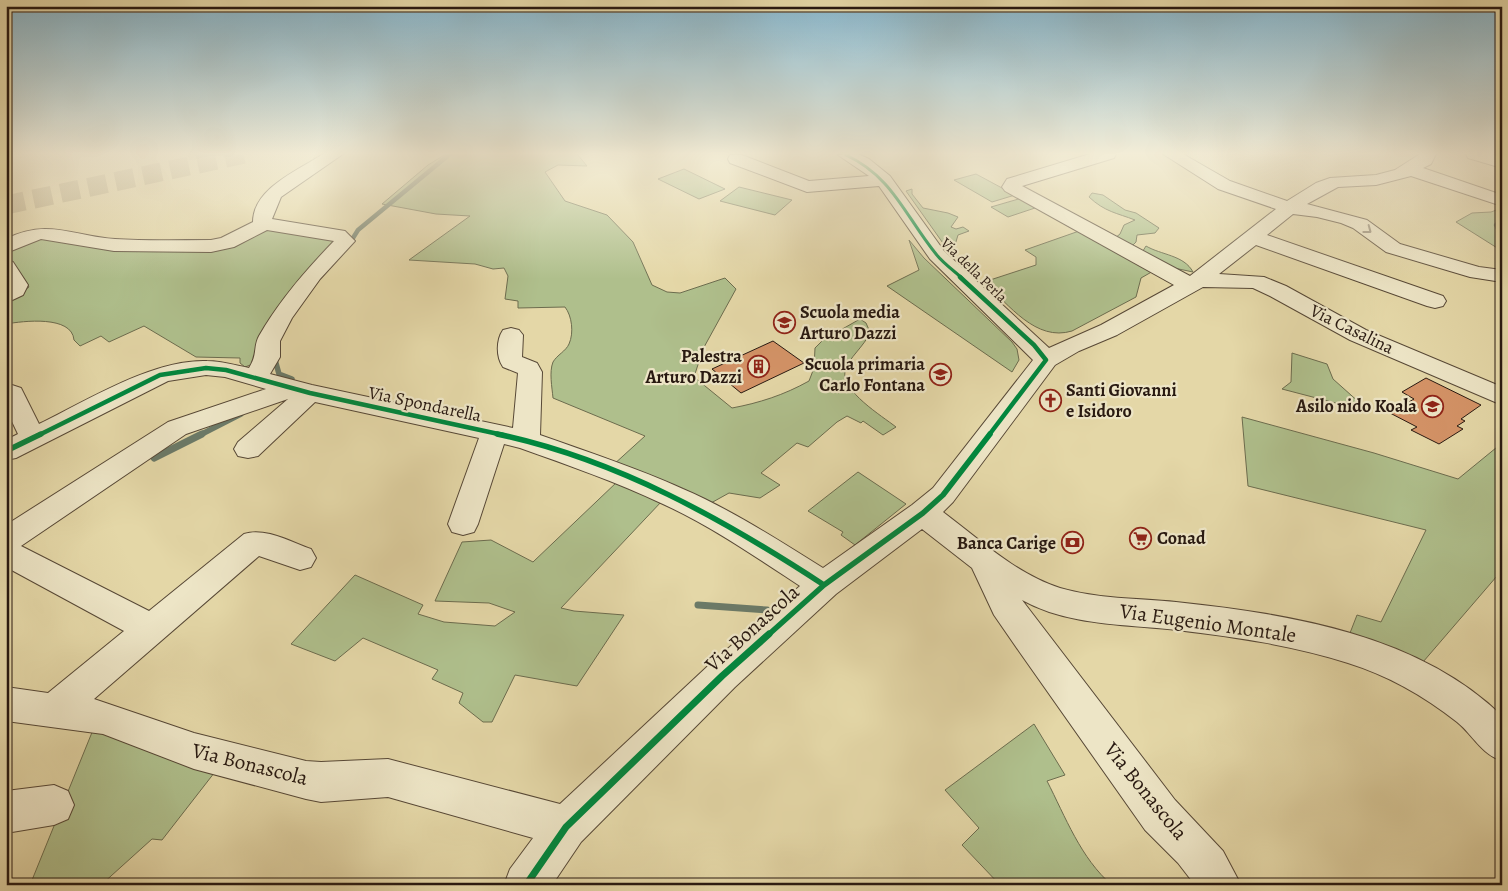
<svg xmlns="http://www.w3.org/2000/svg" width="1508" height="891" font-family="Alegreya,serif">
  <rect width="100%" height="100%" fill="#e4d7a7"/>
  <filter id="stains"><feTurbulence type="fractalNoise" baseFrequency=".004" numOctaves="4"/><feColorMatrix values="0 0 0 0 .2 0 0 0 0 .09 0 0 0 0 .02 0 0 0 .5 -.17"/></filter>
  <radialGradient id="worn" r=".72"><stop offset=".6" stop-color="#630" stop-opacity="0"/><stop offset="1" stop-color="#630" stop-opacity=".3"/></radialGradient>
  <path fill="#afbf8c" stroke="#6c6c4e" d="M446,154H577L587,166L558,165L545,172L565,201L607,215L633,242L652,285L667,292L680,293L725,278L736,289L703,349L694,377L732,408C759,403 784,395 809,381L814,368L815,348L823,340L860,319L866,323L870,332C865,346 848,358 845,371C841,391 882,416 896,427L883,435L863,421L861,423L847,416L837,422L808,447L797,443L761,473L780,485L760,498L729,493L711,503L612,466L645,436L553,398C552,387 549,372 553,362C557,355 566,351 569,344C574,333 572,316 565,307L518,308V301L505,299L508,276L504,268L493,269L475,264L409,260L470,216L436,214L382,204L428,165Z
    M684,169L725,189L699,199L658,179Z
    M976,174L1015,195L992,202L954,180Z
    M739,187L792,200L775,215L720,201Z
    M912,189V194L923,208L948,213L958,217L951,227L956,229L963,227L969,231L958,235L955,245L945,246L906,191Z
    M1092,193L1103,195L1125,210L1136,213L1159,228L1155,233L1137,235L1136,242L1133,245L1141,254L1146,246C1161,255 1184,255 1193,272L1174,268L1155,270L1141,278L1136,297L1072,331C1036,342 1009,305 984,282L1036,265V257L1025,250L1082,230L1115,238L1120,234L1124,225L1135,220C1117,213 1105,212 1089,197Z
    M1022,198L1038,207L1008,217L991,207Z
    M1502,208V251L1456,222L1472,213L1491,212Z
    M267,228L337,239L258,362L245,367L240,363V358L196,357L144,326L109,342L101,336L80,346L74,340C72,315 23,321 6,324V305L29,287L6,252L31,238L205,248Z
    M909,240L924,258L1012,342L1017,349L1019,360L1012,372L887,286L919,270Z
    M1292,353L1327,364L1333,379L1370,412L1282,389L1291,382Z
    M1242,417L1374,453L1458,479L1502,443V560L1497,576L1423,662L1350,633L1357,615L1381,622L1426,530L1248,486Z
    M858,472L906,504L855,545L841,535L843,532L808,511Z
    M618,481L662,501L561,608L574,611L624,615L577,686L515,675L492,722H483L459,703L463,693L432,679L438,670L363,638L335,661L291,644L355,575L423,605L418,614L444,622L495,626L515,612L489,603L435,601L462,542L491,540L533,562Z
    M1034,724L1065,775L1047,781C1065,816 1081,859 1112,885H1000L962,845L979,828L945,790Z
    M95,725L218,768L162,840L152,839L101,885H30Z"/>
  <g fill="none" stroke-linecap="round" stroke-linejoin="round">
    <path stroke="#6b7a68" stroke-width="4.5" d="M1502,219L1496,225L1502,236
      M348,246L358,230L450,154"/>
    <path stroke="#6b7a68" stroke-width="5.5" d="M274,356L279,374L292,379
      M200,435L241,414"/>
    <path stroke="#6b7a68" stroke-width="7" d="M154,458L202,434
      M698,605L767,610"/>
  </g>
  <path fill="#d49367" stroke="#281911" d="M773,341L804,363L741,393L712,369Z
    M1426,378L1481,405L1461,419L1465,421L1457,426L1463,429L1439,444L1411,430L1417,427L1390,413L1414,399L1402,392Z"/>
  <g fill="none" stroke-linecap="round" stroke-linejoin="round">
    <path stroke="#beb189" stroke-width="19" stroke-dasharray="19 9" stroke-linecap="butt" d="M6,205L245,154"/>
    <defs>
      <path id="minor" d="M323,154H343L281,197L272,219L345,231L355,241L320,279L292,318L280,341V357L270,374L312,385L513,428L518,373L503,367C496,357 496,340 503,330L511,328L519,330L523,335L522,357L537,363L542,372L540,435C588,452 637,468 683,489C732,510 778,540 823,568L912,505L933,488L1033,360L930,259L879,186L807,192L730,163L728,159L730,155H742L809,181L869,176L838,155L858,154L869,159L890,176L944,251L1049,348L1101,325L1174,285L1005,191L1002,187L1007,179L1090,154H1116L1114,158L1022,186L1190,276L1276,209L1218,189L1163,154H1183L1230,181L1287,201L1316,183L1330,178L1376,175L1395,170L1420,154H1436L1431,164L1423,168L1502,195V206L1411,176L1376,185L1338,187L1307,204L1367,220L1400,244L1479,267L1502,270V282L1470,277L1386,252L1353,228L1341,223L1317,217L1293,214L1267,235L1443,296L1446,301L1443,306L1435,308L1427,306L1256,245L1219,274L1264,277L1286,286L1366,330L1502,387V405L1350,340L1270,296L1253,288L1203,287L1117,335L1079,351L1055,365L953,502L943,512C979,539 1016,574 1060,588C1097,599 1138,598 1176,602C1288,614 1418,634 1502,716V761C1480,753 1474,736 1457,722C1424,696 1387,675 1348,663C1292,645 1234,637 1177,630C1124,624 1069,626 1022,600L1175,800L1223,851L1241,885H1195L1178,863L1145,830L1021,654L994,615L972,568L922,529L836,594L735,687L581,842L552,885H504L510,869L533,838L388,797L321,802L306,799L194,769L103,734L6,721V687L48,693L124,631L6,567V525L168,422L266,389L225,377L206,375L168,381L16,458L6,460V440L18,434L6,409V383L21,388L39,424C88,400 153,359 207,361C221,361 235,365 249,368C258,354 253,347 259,336C279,301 305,271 334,241L267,230L234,247L211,252L114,251L41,239L6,253V239C47,218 73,236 115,239C146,241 179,240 211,240L221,238L253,222C253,188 299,170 323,154ZM288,399L238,442L234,449L238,456L248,458L258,456L315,402L479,438L448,524L452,532L463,535L474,532L478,524L504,444L520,448C568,465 616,482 663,504C711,526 756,557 800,586L709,665L560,804L388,759L321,762L306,761L194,733L94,699L259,556L300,570L311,567L316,558L311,549C291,542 265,527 244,534L149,611L21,546L186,434Z
        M1466,154H1491L1502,157V168L1468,158Z
        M6,260L13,262L28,285L23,295L6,303Z
        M54,785L68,791L74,805L68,819L54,825L6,833V791Z"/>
    </defs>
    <use href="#minor" stroke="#574836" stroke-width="2"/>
    <use href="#minor" fill="#ede5c6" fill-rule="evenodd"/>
    <defs>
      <path id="cycleway-far3" d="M848,154L846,155C893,177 905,216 936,254C943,263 953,270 962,278"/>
      <path id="cycleway-far2" d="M960,277L1034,345L1046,360L989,435
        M39,435L160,375L206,368L226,370L310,393L503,435"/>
      <path id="cycleway-far1" d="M497,434C616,459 723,519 824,585
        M6,451L41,434
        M767,636L824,585L923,513L943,495L990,434"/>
      <path id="cycleway" d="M526,885L566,827L722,676L769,634"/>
    </defs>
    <use href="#cycleway-far3" stroke="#ede5c6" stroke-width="5"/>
    <use href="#cycleway-far2" stroke="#ede5c6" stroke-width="7"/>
    <use href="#cycleway-far1" stroke="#ede5c6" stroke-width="9"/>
    <use href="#cycleway" stroke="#ede5c6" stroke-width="10"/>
    <use href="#cycleway-far3" stroke="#00873e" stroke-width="3"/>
    <use href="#cycleway-far2" stroke="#00873e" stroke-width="4.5"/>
    <use href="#cycleway-far1" stroke="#00873e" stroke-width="5.5"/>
    <use href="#cycleway" stroke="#00873e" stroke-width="7"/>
  </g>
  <defs><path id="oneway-chevron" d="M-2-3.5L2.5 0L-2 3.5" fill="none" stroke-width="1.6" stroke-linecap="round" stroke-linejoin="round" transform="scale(1.25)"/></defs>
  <use stroke="#948975" href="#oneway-chevron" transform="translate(1368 230) rotate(37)"/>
  <linearGradient id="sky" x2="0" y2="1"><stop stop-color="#87b6cc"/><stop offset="0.55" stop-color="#f3edd7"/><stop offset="1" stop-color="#f3edd7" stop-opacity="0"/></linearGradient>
  <rect width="1508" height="279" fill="url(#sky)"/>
  <defs>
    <symbol id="school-ring" viewBox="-11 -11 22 22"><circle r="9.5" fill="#ede5c6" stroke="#8f2418" stroke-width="1.5"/><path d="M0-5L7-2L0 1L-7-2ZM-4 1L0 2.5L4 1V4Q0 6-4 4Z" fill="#8f2418"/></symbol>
    <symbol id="building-ring" viewBox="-11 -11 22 22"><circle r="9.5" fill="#ede5c6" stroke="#8f2418" stroke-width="1.5"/><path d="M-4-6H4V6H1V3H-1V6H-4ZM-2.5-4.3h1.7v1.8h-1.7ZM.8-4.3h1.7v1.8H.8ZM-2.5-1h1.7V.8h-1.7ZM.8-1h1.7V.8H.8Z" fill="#8f2418"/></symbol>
    <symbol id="church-ring" viewBox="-11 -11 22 22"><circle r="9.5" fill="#ede5c6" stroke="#8f2418" stroke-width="1.5"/><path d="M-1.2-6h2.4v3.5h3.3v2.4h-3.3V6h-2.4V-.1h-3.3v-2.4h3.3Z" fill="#8f2418"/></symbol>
    <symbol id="supermarket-ring" viewBox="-11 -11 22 22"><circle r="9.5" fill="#ede5c6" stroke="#8f2418" stroke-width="1.5"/><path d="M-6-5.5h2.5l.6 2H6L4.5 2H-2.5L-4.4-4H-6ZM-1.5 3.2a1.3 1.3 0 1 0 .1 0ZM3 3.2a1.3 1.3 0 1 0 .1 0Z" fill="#8f2418"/></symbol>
    <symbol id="bank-ring" viewBox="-11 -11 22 22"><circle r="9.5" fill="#ede5c6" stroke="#8f2418" stroke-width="1.5"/><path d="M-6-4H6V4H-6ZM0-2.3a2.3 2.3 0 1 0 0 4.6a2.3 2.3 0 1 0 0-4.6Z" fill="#8f2418"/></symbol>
  </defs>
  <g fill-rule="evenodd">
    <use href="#school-ring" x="772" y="310" width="25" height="25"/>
    <use href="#building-ring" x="746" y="354" width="25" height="25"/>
    <use href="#school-ring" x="928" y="362" width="25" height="25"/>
    <use href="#church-ring" x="1038" y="388" width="25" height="25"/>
    <use href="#school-ring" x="1420" y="394" width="25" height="25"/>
    <use href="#supermarket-ring" x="1128" y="526" width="25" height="25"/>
    <use href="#bank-ring" x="1060" y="530" width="25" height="25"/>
  </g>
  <g text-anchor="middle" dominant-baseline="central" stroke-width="4.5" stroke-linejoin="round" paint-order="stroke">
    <g font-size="15" fill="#281911" stroke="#ede5c6">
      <text transform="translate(974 270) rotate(44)">Via della Perla</text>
    </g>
    <g font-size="18" font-weight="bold" fill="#281911" stroke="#ede5c6" text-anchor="end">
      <text x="800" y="312" text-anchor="start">Scuola media<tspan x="800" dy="21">Arturo Dazzi</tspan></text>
      <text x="742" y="356">Palestra<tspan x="742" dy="21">Arturo Dazzi</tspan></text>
      <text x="925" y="364">Scuola primaria<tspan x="925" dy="21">Carlo Fontana</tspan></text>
      <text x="1066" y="390" text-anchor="start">Santi Giovanni<tspan x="1066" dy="21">e Isidoro</tspan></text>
      <text x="1417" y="406">Asilo nido Koala</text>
      <text x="1157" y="538" text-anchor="start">Conad</text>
      <text x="1056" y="543">Banca Carige</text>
    </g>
    <g font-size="18" fill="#281911" stroke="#ede5c6">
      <text transform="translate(1352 329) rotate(26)">Via Casalina</text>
      <text transform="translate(425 404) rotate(12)">Via Spondarella</text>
    </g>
    <g font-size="21" fill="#281911" stroke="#ede5c6">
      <text transform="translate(1208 623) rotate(8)">Via Eugenio Montale</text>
      <text transform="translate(752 628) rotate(-42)">Via Bonascola</text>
      <text transform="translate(250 764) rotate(14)">Via Bonascola</text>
      <text transform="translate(1146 791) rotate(51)">Via Bonascola</text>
    </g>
  </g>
  <rect width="1508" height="891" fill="none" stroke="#e4d7a7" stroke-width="25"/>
  <rect x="8" y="8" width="1493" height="876" fill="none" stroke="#281911" stroke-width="2.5"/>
  <rect x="12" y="12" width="1483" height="866" fill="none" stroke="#281911"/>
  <rect width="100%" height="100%" filter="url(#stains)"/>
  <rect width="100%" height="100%" fill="url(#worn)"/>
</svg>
